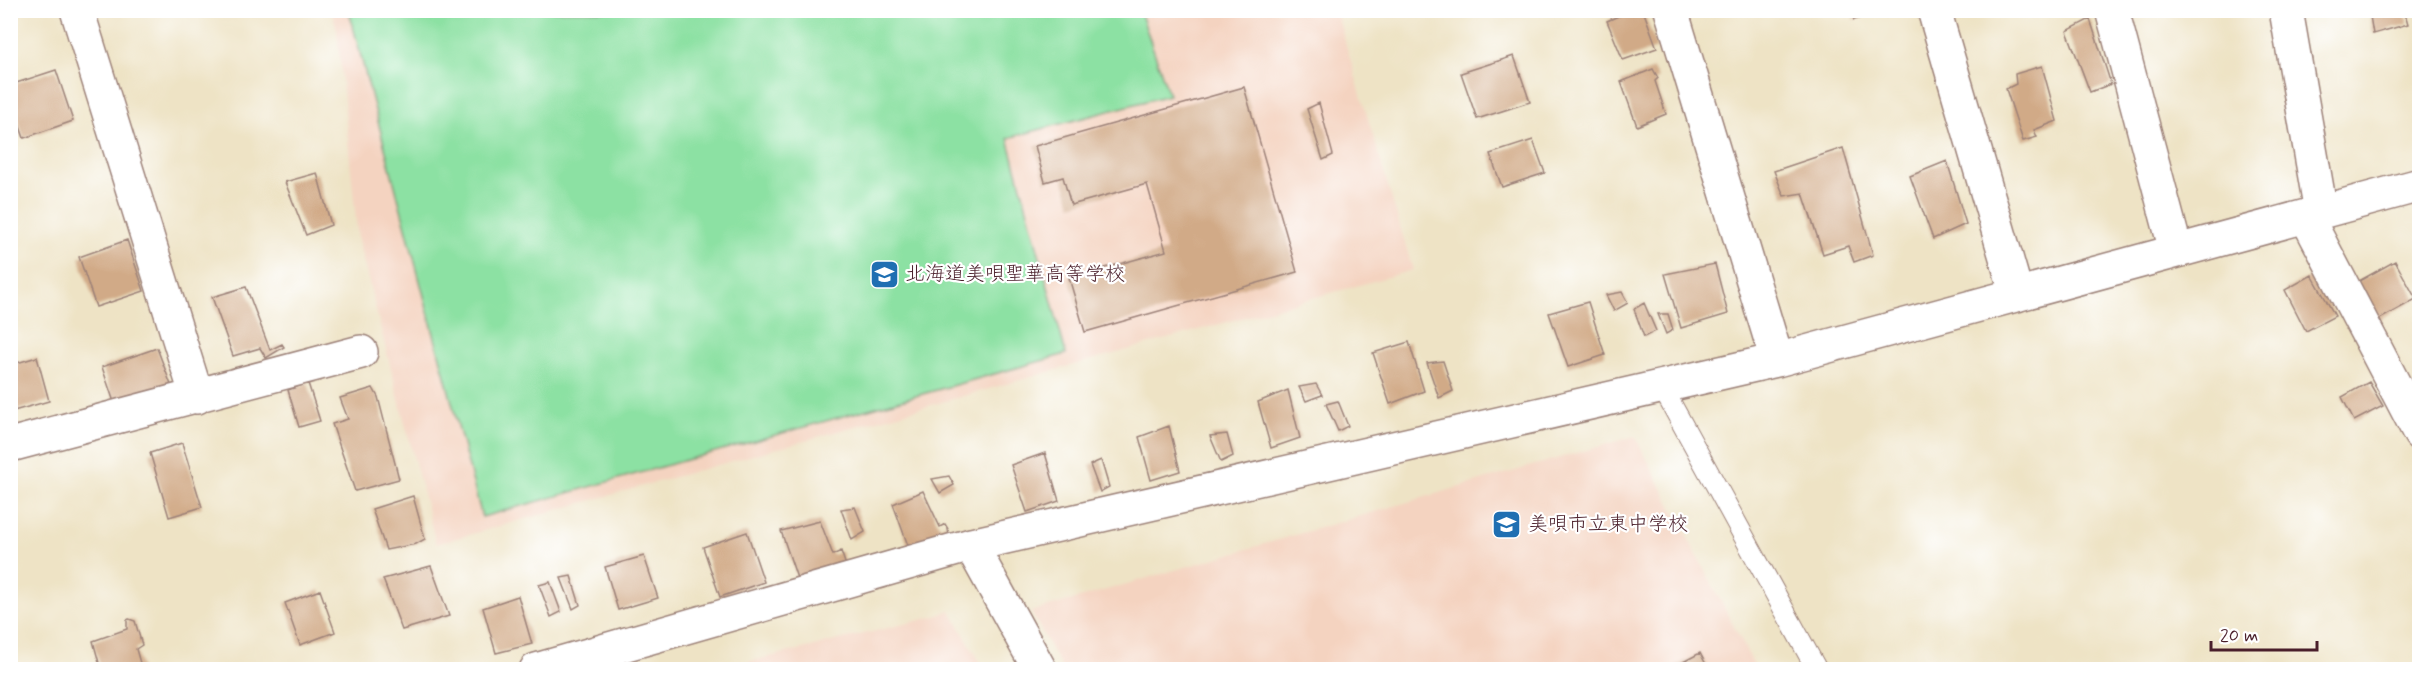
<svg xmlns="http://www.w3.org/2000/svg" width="2430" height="680" font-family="Mynerve,'Klee One',sans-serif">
  <rect width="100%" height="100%" fill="#fff"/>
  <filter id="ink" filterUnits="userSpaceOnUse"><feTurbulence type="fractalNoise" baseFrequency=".0167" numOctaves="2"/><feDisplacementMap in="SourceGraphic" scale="12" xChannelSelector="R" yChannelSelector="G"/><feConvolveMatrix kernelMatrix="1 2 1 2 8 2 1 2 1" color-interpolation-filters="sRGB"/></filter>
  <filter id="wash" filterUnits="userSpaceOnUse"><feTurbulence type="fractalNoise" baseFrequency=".008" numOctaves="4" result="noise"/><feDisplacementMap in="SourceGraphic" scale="24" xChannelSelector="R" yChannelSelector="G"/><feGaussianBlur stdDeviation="1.35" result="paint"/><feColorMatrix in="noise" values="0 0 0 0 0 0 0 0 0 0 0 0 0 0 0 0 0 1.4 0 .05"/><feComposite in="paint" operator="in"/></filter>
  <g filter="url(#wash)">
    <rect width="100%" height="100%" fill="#eee3c5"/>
    <path fill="#f4d3c0" d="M332,11H1336L1413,270L436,544L358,240L337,30Z
      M1635,436L1756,669H1062L1031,612Z
      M950,610L984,669H720L937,616Z"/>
    <path fill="#8ce1a3" stroke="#6b8067" stroke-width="1.5" d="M349,11H1140L1169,95L1008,138L1066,354L482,517Z"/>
    <g id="blocks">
      <path fill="#d1aa87" d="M1632,10H1643L1657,48L1623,60L1607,21Z
        M1851,10H1882V11L1854,20Z
        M2369,10H2404L2408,24L2373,34Z
        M2090,19L2111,84L2090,92L2067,31Z
        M1514,56L1530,102L1477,119L1461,73Z
        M2042,66L2057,121L2034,130L2037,137L2023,141L2006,89L2016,84L2015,74Z
        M1653,69L1658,78L1655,81L1666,114L1637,126L1621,82Z
        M56,70L73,121L24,138L10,98V85Z
        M1244,87L1297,272L1085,332L1069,278L1166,251L1147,184L1071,205L1063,177L1045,182L1035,146Z
        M1319,103L1333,155L1323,160L1307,109Z
        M1533,140L1545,173L1502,187L1490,154Z
        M1843,148L1873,255L1854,262L1848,246L1823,254L1803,193L1784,196L1774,171Z
        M1947,161L1966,224L1933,239L1910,176Z
        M317,173L331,225L306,235L285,182Z
        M127,240L144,291L96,307L79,257Z
        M2395,261L2416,299L2371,324L2350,286Z
        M1715,264L1728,314L1681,328L1665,274Z
        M2312,275L2335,316L2306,331L2285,290Z
        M246,287L270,350L282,344L284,347L266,358L260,348L233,356L212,297Z
        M1622,292L1628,303L1614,311L1606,295Z
        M1588,302L1605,355L1568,367L1549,313Z
        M1644,303L1656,331L1644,337L1634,309Z
        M1658,314H1668L1673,330L1666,334Z
        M1409,342L1424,391L1390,404L1373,353Z
        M157,348L171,385L115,405L102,367Z
        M37,357L49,401L10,412V365Z
        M1443,361L1453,391L1439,398L1427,363Z
        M2369,382L2383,406L2354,421L2342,397Z
        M308,383L320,421L299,427L288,390Z
        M1316,384L1322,395L1306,401L1299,387Z
        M373,388L378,397L399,479L355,491L332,424L348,419L340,398Z
        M1288,390L1300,438L1271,448L1258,402Z
        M1338,401L1348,426L1338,431L1326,404Z
        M1169,426L1180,471L1151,480L1139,437Z
        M1227,434L1233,456L1221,462L1210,436Z
        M182,443L202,507L169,517L150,453Z
        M1045,453L1059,501L1027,512L1011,465Z
        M1101,460L1109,487L1100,492L1090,465Z
        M949,476L954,485L940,493L932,479Z
        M923,491L940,527L945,524L948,529L949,536L910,551L893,504Z
        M413,496L425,539L416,544L386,550L372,509Z
        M855,507L865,532L852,540L841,509Z
        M820,521L833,555L841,551L846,566L798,581L781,531Z
        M747,532L764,582L720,597L703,547Z
        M644,556L658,598L618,610L605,567Z
        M431,566L449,616L402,630L383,579Z
        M571,576L580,605L573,609L561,578Z
        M550,582L561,612L551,617L539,585Z
        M320,590L335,632L300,645L285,603Z
        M518,596L532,644L496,653L483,608Z
        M129,619L135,621L142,645L136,649L142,670H101L93,641L127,629V620Z
        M1700,653L1709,670H1668Z"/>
    </g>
  </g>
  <g filter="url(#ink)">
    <use href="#blocks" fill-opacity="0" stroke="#9c8178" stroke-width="1.5"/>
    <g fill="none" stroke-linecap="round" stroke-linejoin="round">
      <defs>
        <path id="lane" d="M1662,387L1817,670"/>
        <path id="street" d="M77,10L197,397
          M1671,10L1777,360
          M1934,10L2017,295
          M2112,10L2176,251
          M2286,10L2321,212
          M2306,216L2420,434
          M10,445L361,352
          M971,545L1040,670
          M536,670L971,545L1777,360L2420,185"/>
      </defs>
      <use href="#lane" stroke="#9c8178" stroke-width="22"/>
      <use href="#street" stroke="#9c8178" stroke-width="36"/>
      <use href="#lane" stroke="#fff" stroke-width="20"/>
      <use href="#street" stroke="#fff" stroke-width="33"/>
    </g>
  </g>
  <defs>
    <symbol id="school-square" viewBox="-11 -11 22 22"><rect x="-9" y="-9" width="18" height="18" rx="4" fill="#1f6fb2" stroke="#fff"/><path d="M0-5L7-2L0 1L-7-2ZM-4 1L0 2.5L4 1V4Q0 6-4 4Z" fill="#fff"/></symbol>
  </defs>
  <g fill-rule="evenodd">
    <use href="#school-square" x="868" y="258" width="33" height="33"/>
    <use href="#school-square" x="1490" y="508" width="33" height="33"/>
  </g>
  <g text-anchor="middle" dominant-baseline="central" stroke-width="4.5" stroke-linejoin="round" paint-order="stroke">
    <g font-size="20" fill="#4a1f2b" stroke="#fff" text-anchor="start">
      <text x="905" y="274">北海道美唄聖華高等学校</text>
      <text x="1528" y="524">美唄市立東中学校</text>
    </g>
  </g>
  <rect width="2430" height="680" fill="none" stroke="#fff" stroke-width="36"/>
  <path d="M2211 641v9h106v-9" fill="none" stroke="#4a1f2b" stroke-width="3"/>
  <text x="2220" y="641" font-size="18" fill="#4a1f2b" stroke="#ffffff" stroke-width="4.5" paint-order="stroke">20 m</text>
</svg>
